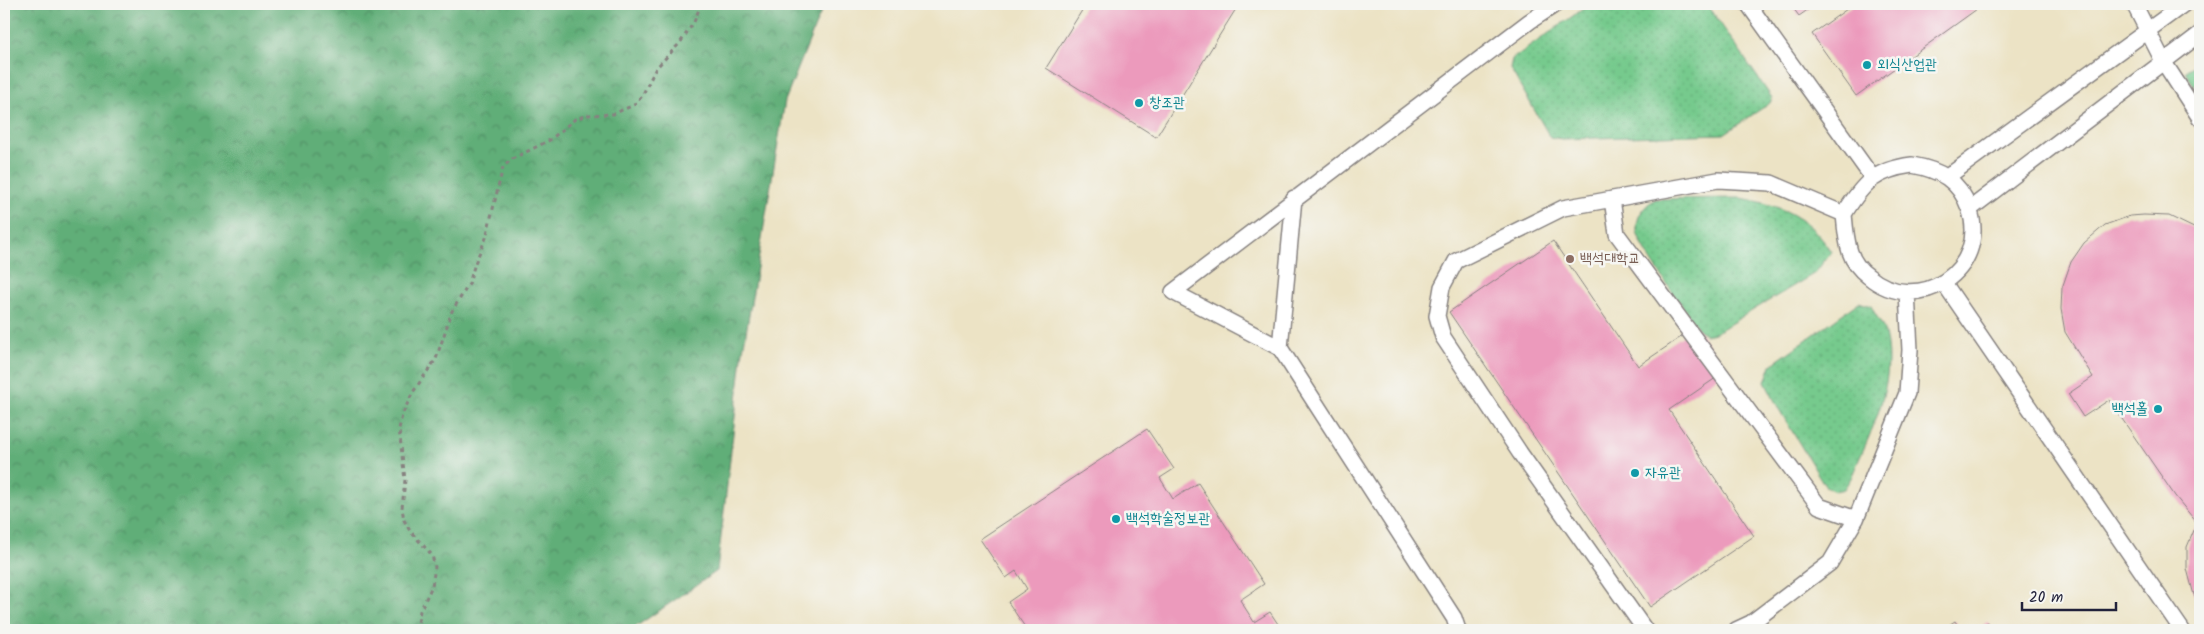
<svg xmlns="http://www.w3.org/2000/svg" width="2204" height="634" font-family="Kalam,'Poor Story',sans-serif">
  <defs>
    <pattern id="grass-dots" width="8" height="8" patternUnits="userSpaceOnUse" patternTransform="scale(1.25)"><rect width="8" height="8" fill="#76ca8d"/><path d="M2 2h.1M6 6h.1" fill="none" stroke="#66ad7b" stroke-width="1.8" stroke-linecap="round"/></pattern>
    <pattern id="forest-crowns" width="20" height="18" patternUnits="userSpaceOnUse" patternTransform="scale(1.25)"><rect width="20" height="18" fill="#60ae78"/><path d="M2 6a3 3 0 1 1 6 0M12 15a3 3 0 1 1 6 0" fill="none" stroke="#4f8d64"/></pattern>
  </defs>
  <rect width="100%" height="100%" fill="#f6f6f2"/>
  <filter id="ink" filterUnits="userSpaceOnUse"><feTurbulence type="fractalNoise" baseFrequency=".02" numOctaves="2"/><feDisplacementMap in="SourceGraphic" scale="10" xChannelSelector="R" yChannelSelector="G"/><feConvolveMatrix kernelMatrix="1 2 1 2 8 2 1 2 1" color-interpolation-filters="sRGB"/></filter>
  <filter id="wash" filterUnits="userSpaceOnUse"><feTurbulence type="fractalNoise" baseFrequency=".0096" numOctaves="4" result="noise"/><feDisplacementMap in="SourceGraphic" scale="20" xChannelSelector="R" yChannelSelector="G"/><feGaussianBlur stdDeviation="1.12" result="paint"/><feColorMatrix in="noise" values="0 0 0 0 0 0 0 0 0 0 0 0 0 0 0 0 0 1.4 0 .05"/><feComposite in="paint" operator="in"/></filter>
  <g filter="url(#wash)">
    <rect width="100%" height="100%" fill="#ece3c5"/>
    <path fill="url(#grass-dots)" stroke="#4c7664" d="M1590,4H1707L1772,98L1770,103L1724,134L1562,139L1550,137L1510,68L1512,59Z
      M1741,198C1780,205 1810,217 1831,252L1815,273L1715,333L1705,335L1699,330C1687,312 1639,248 1637,231C1636,216 1643,207 1655,199Z
      M1859,302L1871,306C1875,315 1883,324 1885,334C1897,385 1870,433 1851,478L1844,489L1835,491L1825,486L1780,411L1765,382L1771,365Z"/>
    <path fill="url(#forest-crowns)" stroke="#41685a" d="M4,4H824L785,101L742,357L717,571L631,630H4Z"/>
    <path fill="#76ca8d" stroke="#4c7664" d="M2200,61V94L2185,72Z"/>
    <g id="blocks">
      <path fill="#ec9abc" d="M1086,4H1239L1156,137L1046,68Z
        M1790,4H1816L1799,16Z
        M1854,4H1984L1856,96L1812,34Z
        M2144,215L2169,216L2200,231V602L2194,595L2187,569V547L2197,523L2175,496L2109,400L2083,417L2068,394L2093,377L2065,332L2061,309L2062,288L2071,262L2084,243L2105,225L2130,216Z
        M1553,241L1638,366L1696,327L1726,371L1669,410L1754,536L1650,607L1449,312Z
        M1147,429L1174,469L1160,478L1173,499L1198,483L1264,584L1240,600L1254,622L1270,612L1282,630H1027L1008,602L1027,589L1016,571L1006,578L980,539Z
        M1955,621L1961,630H1941Z
        M1988,622L1993,630H1976Z"/>
    </g>
  </g>
  <g filter="url(#ink)">
    <use href="#blocks" fill-opacity="0" stroke="#878280" stroke-width="1"/>
    <g fill="none" stroke-linecap="round" stroke-linejoin="round">
      <defs>
        <path id="service" d="M1748,4L1872,177
          M2134,4L2163,61L2200,118
          M1912,165C1940,170 1959,180 1969,208C1991,270 1917,318 1868,276C1860,270 1853,261 1850,252C1846,240 1845,226 1844,214C1863,183 1875,170 1912,165Z
          M1947,177L2184,4
          M1294,198L1280,348L1454,618L1458,630
          M1612,199L1617,234L1819,506L1856,519
          M1970,209L2200,34
          M1944,283L2182,630
          M1280,348L1173,292L1530,21L1556,4
          M1645,630L1520,453L1443,337L1437,316L1442,287L1456,261L1563,208L1718,180L1771,183L1844,214
          M1736,630L1751,623L1830,563L1856,519L1907,393L1910,350L1907,292"/>
      </defs>
      <use href="#service" stroke="#878280" stroke-width="18"/>
      <path stroke="#878280" stroke-width="3" stroke-dasharray="4 4" stroke-linecap="butt" d="M417,630L420,611L432,586L435,567L432,555L410,531L404,520L402,508L405,480L399,429L402,415L413,392L436,359L452,311L469,284L475,263L486,238L503,167L512,159L550,140L575,119L588,115L613,114L634,105L642,96L656,68L680,43L694,22L701,4"/>
      <use href="#service" stroke="#fff" stroke-width="15"/>
    </g>
  </g>
  <g fill="#0f9aa8" stroke="#f6f6f2" stroke-width="2">
    <circle cx="1867" cy="65" r="5"/>
    <circle cx="1139" cy="103" r="5"/>
    <circle cx="2158" cy="409" r="5"/>
    <circle cx="1635" cy="473" r="5"/>
    <circle cx="1116" cy="519" r="5"/>
  </g>
  <circle fill="#8d6e63" stroke="#f6f6f2" stroke-width="2" cx="1570" cy="259" r="5"/>
  <g text-anchor="middle" dominant-baseline="central" stroke-width="5" stroke-linejoin="round" paint-order="stroke">
    <g font-size="15" fill="#0d838f" stroke="#f6f6f2" text-anchor="start">
      <text x="1877" y="65">외식산업관</text>
      <text x="1149" y="103">창조관</text>
      <text x="2148" y="409" text-anchor="end">백석홀</text>
      <text x="1645" y="473">자유관</text>
      <text x="1126" y="519">백석학술정보관</text>
    </g>
    <g font-size="15" fill="#785e54" stroke="#f6f6f2" text-anchor="start">
      <text x="1580" y="259">백석대학교</text>
    </g>
  </g>
  <rect width="2204" height="634" fill="none" stroke="#f6f6f2" stroke-width="20"/>
  <path d="M2022 602v8h94v-8" fill="none" stroke="#22223b" stroke-width="2.5"/>
  <text x="2029" y="602" font-size="15" fill="#22223b" stroke="#f6f6f2" stroke-width="4" paint-order="stroke">20 m</text>
</svg>
